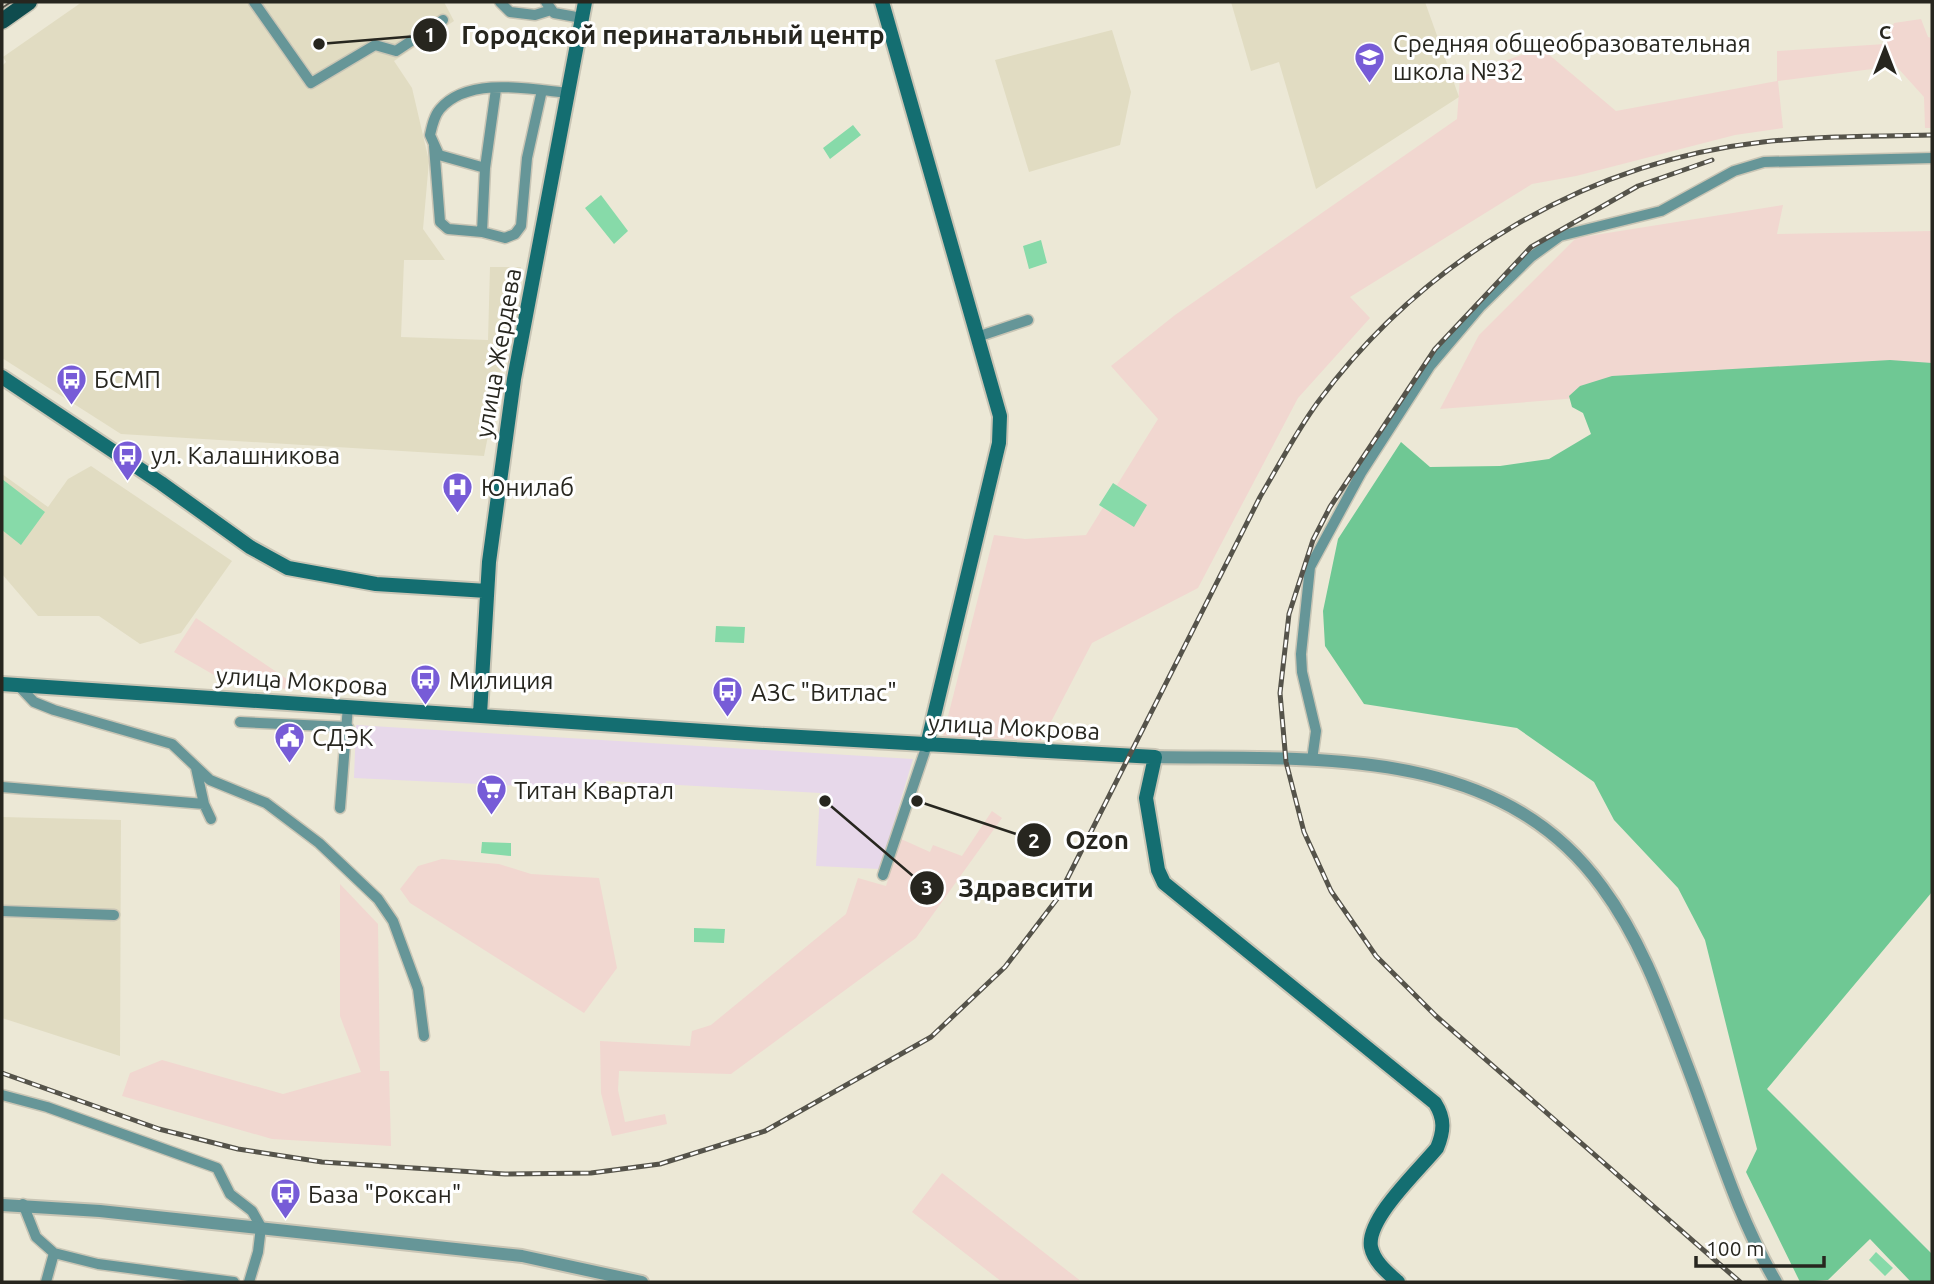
<svg xmlns="http://www.w3.org/2000/svg" width="1934" height="1284" font-family="Ubuntu,sans-serif">
  <rect width="100%" height="100%" fill="#ece8d6"/>
  <path fill="#e7d8ea" d="M356,725L913,759L880,869L816,866L820,793L606,781V790L354,778Z"/>
  <path fill="#f1d7d0" d="M1921,19L1928,37L1932,38V128H1925L1924,97L1896,66L1778,81L1783,128L1735,135L1576,176L1532,184L1350,297L1370,318L1298,398L1198,588L1092,643L1041,741L943,736L994,535L1025,539L1086,535L1158,419L1111,366L1175,315L1457,119L1460,77L1541,48L1616,111L1777,81V51L1885,44L1894,23Z
    M1783,205L1777,234L1932,231V370L1440,409L1479,335L1576,238Z
    M196,618L290,681L286,689L221,679L174,652Z
    M992,811L1002,818L916,938L731,1074L619,1071L618,1090L625,1122L665,1114L667,1124L612,1136L601,1093L600,1041L690,1046L692,1031L711,1025L846,914L858,878L886,886L901,839L930,852L933,845L962,856Z
    M442,859L499,864L531,874L599,878L617,968L584,1013L410,903L400,889L418,866Z
    M340,884L378,924L380,1071H389L391,1146L272,1139L122,1096L130,1073L162,1060L283,1094L361,1072L340,1016Z
    M942,1173L1082,1282H1002L912,1212Z"/>
  <path fill="#e1dcc2" d="M82,2H444L454,21L394,61L412,88L429,161L423,229L445,260H404L401,337L488,340L490,267H521L484,456L121,434L2,358V66L6,62L3,57Z
    M1231,2H1425L1459,97L1316,189L1279,62L1251,71Z
    M1112,30L1131,92L1120,145L1029,172L995,60Z
    M91,466L232,561L181,633L140,644L99,616H38L2,574V474L48,507L68,479Z
    M2,817L121,820L120,1056L2,1018Z"/>
  <path fill="#87daa9" d="M853,125L861,135L830,159L823,148Z
    M601,195L628,231L614,244L585,208Z
    M1041,240L1047,263L1029,269L1023,246Z
    M2,479L45,512L21,545L2,530Z
    M1113,483L1147,505L1134,527L1099,505Z
    M716,626L745,627L744,643L715,642Z
    M482,842L511,843V856L481,853Z
    M694,928L725,929L724,943L694,942Z
    M1876,1252L1893,1268L1885,1276L1869,1260Z"/>
  <path fill="#6fc894" d="M1890,360L1932,363V892L1767,1089L1932,1254V1282H1911L1870,1239L1828,1280L1800,1282L1746,1172L1757,1149L1705,940L1678,888L1614,820L1594,782L1517,728L1364,704L1325,646L1323,611L1338,539L1401,442L1430,467L1500,466L1549,459L1591,434L1583,413L1572,407L1569,396L1580,386L1612,376Z"/>
  <g fill="none" stroke-linecap="round" stroke-linejoin="round">
    <defs>
      <path id="minor" d="M254,2L311,83L375,45L396,51L443,20
        M500,2L510,12L535,15L551,10
        M546,2L554,13L582,18
        M434,146L440,222L448,229L482,232L505,238L515,234L521,226L527,158L542,90
        M485,168L496,89
        M482,232L485,168L439,155L430,135C432,126 434,116 440,109C468,76 530,89 568,93
        M977,337L1028,320
        M18,685L34,702L54,710L172,744L210,780L266,803L319,843L378,899L393,921L418,989L424,1036
        M240,722L348,727
        M1312,760L1316,731L1302,672L1301,654L1310,567L1361,473L1430,366L1480,307L1531,257L1560,236L1661,211L1734,171L1764,162L1932,158
        M2,787L204,804L196,768
        M204,804L211,819
        M340,808L348,706
        M883,875L927,745
        M2,911L114,915
        M2,1095L47,1107L217,1168L230,1194L252,1211L261,1227L258,1252L249,1282
        M23,1204L36,1237L54,1253L98,1264L234,1282
        M46,1282L54,1253"/>
      <path id="tertiary" d="M1155,757C1312,760 1498,743 1602,887C1642,941 1664,1005 1688,1068C1715,1139 1737,1216 1776,1282
        M2,1205L100,1211L522,1256L642,1282"/>
      <path id="secondary" d="M882,2L1000,416L999,443L927,745
        M2,377L161,483L250,547L288,568L376,584L487,591
        M2,684L765,735L1155,757L1146,798L1158,870L1164,883L1435,1103C1445,1119 1444,1131 1437,1148C1419,1170 1366,1219 1371,1247C1374,1262 1388,1273 1398,1282
        M480,714L489,562L514,379L585,2"/>
      <path id="primary" d="M2,21L29,2"/>
    </defs>
    <use href="#minor" stroke="#c9c5b5" stroke-width="13"/>
    <use href="#tertiary" stroke="#c9c5b5" stroke-width="16"/>
    <use href="#secondary" stroke="#c9c5b5" stroke-width="18"/>
    <use href="#primary" stroke="#c9c5b5" stroke-width="19"/>
    <use href="#minor" stroke="#669698" stroke-width="10"/>
    <use href="#tertiary" stroke="#669698" stroke-width="12"/>
    <use href="#secondary" stroke="#146e71" stroke-width="14"/>
    <use href="#primary" stroke="#0f4c4e" stroke-width="16"/>
    <path stroke="#55534a" stroke-width="2" d="M2,8L11,2"/>
    <defs>
      <path id="rail" d="M1712,160L1638,186L1531,247L1435,349L1330,507L1313,540L1289,614L1280,693L1286,762L1304,832L1331,891L1376,956L1436,1016L1740,1282
        M2,1073L159,1129L238,1149L322,1162L505,1174L591,1173L660,1164L765,1131L931,1037L1005,967L1057,899L1260,497C1279,465 1296,432 1318,402C1424,259 1586,162 1763,142C1819,136 1876,136 1932,135"/>
    </defs>
    <use href="#rail" stroke="#55534a" stroke-width="5"/>
    <use href="#rail" stroke="#fff" stroke-width="2.5" stroke-dasharray="8" stroke-linecap="butt"/>
  </g>
  <defs>
    <symbol id="school-pin" viewBox="-11 -11 22 30"><path d="M0 17L-7.5 6A9.5 9.5 0 1 1 7.5 6Z" fill="#775cd7" stroke="#fff"/><path d="M0-5L7-2L0 1L-7-2ZM-4 1L0 2.5L4 1V4Q0 6-4 4Z" fill="#fff"/></symbol>
    <symbol id="bus-pin" viewBox="-11 -11 22 30"><path d="M0 17L-7.5 6A9.5 9.5 0 1 1 7.5 6Z" fill="#775cd7" stroke="#fff"/><path d="M-5-6H5V4H4V6H2V4H-2V6H-4V4H-5ZM-3.5-4V0h7V-4ZM-3.5 1.2v1.5H-2V1.2ZM2 1.2v1.5H3.5V1.2Z" fill="#fff"/></symbol>
    <symbol id="hospital-pin" viewBox="-11 -11 22 30"><path d="M0 17L-7.5 6A9.5 9.5 0 1 1 7.5 6Z" fill="#775cd7" stroke="#fff"/><path d="M-5-5h3v3.5h4V-5h3V5h-3V1.5h-4V5h-3Z" fill="#fff"/></symbol>
    <symbol id="civic-pin" viewBox="-11 -11 22 30"><path d="M0 17L-7.5 6A9.5 9.5 0 1 1 7.5 6Z" fill="#775cd7" stroke="#fff"/><path d="M-.6-6.5H3V-4.5H.6V-3L4-1V1h2V6H-6V1h2V-1L-.6-3ZM-1.2 2.5V6h2.4V2.5Z" fill="#fff"/></symbol>
    <symbol id="supermarket-pin" viewBox="-11 -11 22 30"><path d="M0 17L-7.5 6A9.5 9.5 0 1 1 7.5 6Z" fill="#775cd7" stroke="#fff"/><path d="M-6-5.5h2.5l.6 2H6L4.5 2H-2.5L-4.4-4H-6ZM-1.5 3.2a1.3 1.3 0 1 0 .1 0ZM3 3.2a1.3 1.3 0 1 0 .1 0Z" fill="#fff"/></symbol>
  </defs>
  <g fill-rule="evenodd">
    <use href="#school-pin" x="1352" y="40" width="35" height="47"/>
    <use href="#bus-pin" x="54" y="362" width="35" height="47"/>
    <use href="#bus-pin" x="110" y="438" width="35" height="47"/>
    <use href="#hospital-pin" x="440" y="470" width="35" height="47"/>
    <use href="#bus-pin" x="408" y="662" width="35" height="47"/>
    <use href="#bus-pin" x="710" y="674" width="35" height="47"/>
    <use href="#civic-pin" x="272" y="720" width="35" height="47"/>
    <use href="#supermarket-pin" x="474" y="772" width="35" height="47"/>
    <use href="#bus-pin" x="268" y="1176" width="35" height="47"/>
  </g>
  <g text-anchor="middle" dominant-baseline="central" stroke-width="6" stroke-linejoin="round" paint-order="stroke">
    <g font-size="24" fill="#27261f" stroke="#fff" text-anchor="start">
      <text x="1393" y="43">Средняя общеобразовательная<tspan x="1393" dy="28">школа №32</tspan></text>
      <text x="94" y="379">БСМП</text>
      <text x="151" y="455">ул. Калашникова</text>
      <text x="481" y="487">Юнилаб</text>
      <text x="449" y="680">Милиция</text>
      <text x="751" y="692">АЗС "Витлас"</text>
      <text x="312" y="737">СДЭК</text>
      <text x="514" y="790">Титан Квартал</text>
      <text x="308" y="1194">База "Роксан"</text>
    </g>
    <g font-size="24" fill="#27261f" stroke="#fff">
      <text transform="translate(498 353) rotate(-80)">улица Жердева</text>
      <text transform="translate(302 681) rotate(4)">улица Мокрова</text>
      <text transform="translate(1014 727) rotate(3)">улица Мокрова</text>
    </g>
  </g>
  <path fill="none" stroke="#27261f" stroke-width="2.5" d="M319 44L430 35M917 801L1034 840M825 801L927 888"/>
  <g fill="#27261f" stroke="#fff" stroke-width="2.5">
    <circle cx="319" cy="44" r="7"/>
    <circle cx="917" cy="801" r="7"/>
    <circle cx="825" cy="801" r="7"/>
    <circle cx="430" cy="35" r="18"/>
    <circle cx="1034" cy="840" r="18"/>
    <circle cx="927" cy="888" r="18"/>
  </g>
  <g font-size="21" text-anchor="middle" font-weight="bold" fill="#fff">
    <text x="430" y="42">1</text>
    <text x="1034" y="848">2</text>
    <text x="927" y="895">3</text>
  </g>
  <g font-size="26" text-anchor="middle" font-weight="bold" fill="#27261f" stroke="#fff" stroke-width="6" stroke-linejoin="round" paint-order="stroke">
    <text x="673" y="44">Городской перинатальный центр</text>
    <text x="1097" y="849">Ozon</text>
    <text x="1026" y="897">Здравсити</text>
  </g>
  <rect width="1934" height="1284" fill="none" stroke="#27261f" stroke-width="7"/>
  <g transform="translate(1885 49)" stroke="#ffffff" stroke-width="5" paint-order="stroke">
  <path d="M0-5L12 26L0 18L-12 26Z" fill="#27261f"/>
  <text y="-10" font-size="19" font-weight="bold" text-anchor="middle" fill="#27261f">С</text>
  </g>
  <path d="M1696 1256v10h128v-10" fill="none" stroke="#27261f" stroke-width="3.5"/>
  <text x="1706" y="1256" font-size="21" fill="#27261f" stroke="#ffffff" stroke-width="5" paint-order="stroke">100 m</text>
</svg>
